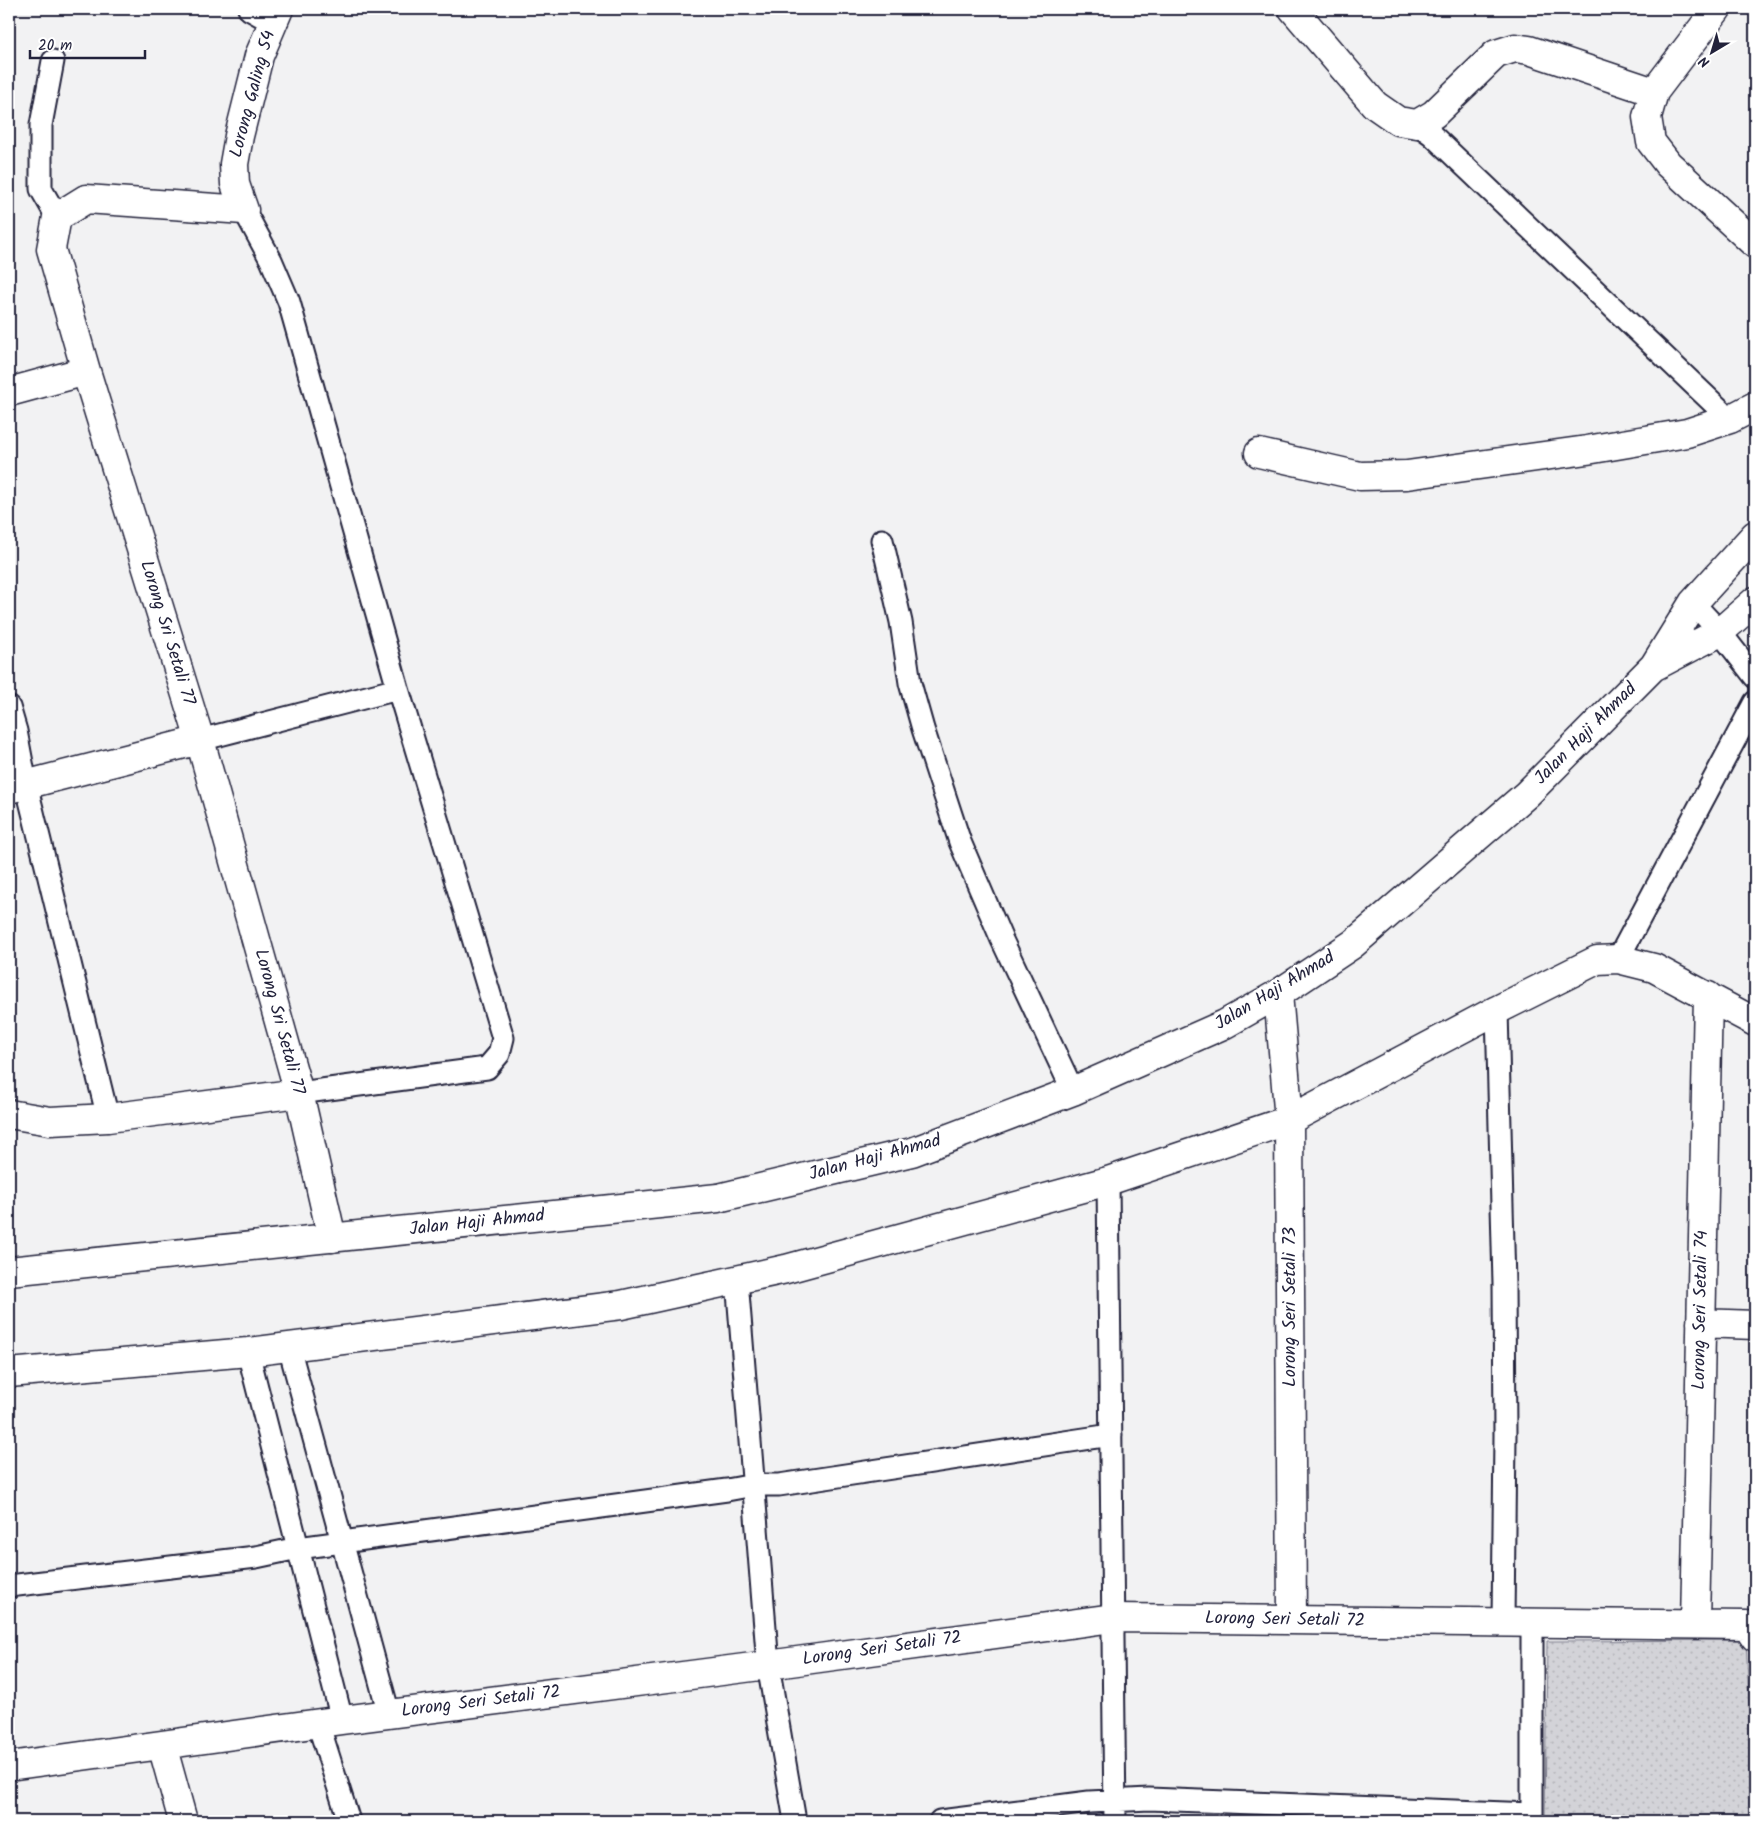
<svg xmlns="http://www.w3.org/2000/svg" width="1764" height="1830" font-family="Kalam,sans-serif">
  <defs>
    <pattern id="park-dots" width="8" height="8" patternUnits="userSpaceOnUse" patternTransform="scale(1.25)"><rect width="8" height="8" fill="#d3d3d8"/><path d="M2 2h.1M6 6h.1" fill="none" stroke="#b5b5ba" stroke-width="1.8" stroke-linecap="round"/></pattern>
  </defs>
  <rect width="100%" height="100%" fill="#f2f2f3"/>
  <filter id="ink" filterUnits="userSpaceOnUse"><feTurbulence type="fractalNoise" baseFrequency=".02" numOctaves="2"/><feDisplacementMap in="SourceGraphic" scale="10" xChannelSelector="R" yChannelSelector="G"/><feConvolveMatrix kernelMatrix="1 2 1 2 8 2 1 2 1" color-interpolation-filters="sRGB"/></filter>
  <g filter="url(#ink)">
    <path fill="url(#park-dots)" stroke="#7a7a8a" d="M1746,1640L1755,1821H1545L1547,1641Z"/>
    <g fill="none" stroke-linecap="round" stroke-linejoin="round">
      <defs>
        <path id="service" d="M249,9L272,22
          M53,61L41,125V189L57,217
          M1417,124L1431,134L1730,419
          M244,210L271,260L289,302L398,689L503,1038L499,1054L487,1068L299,1093
          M882,540L901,622L910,683L923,729L960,842L1002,940L1073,1091
          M1693,603L1720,632L1755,677
          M9,707L16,731L26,784L108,1118
          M200,740L398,689
          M1618,959L1755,702
          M1497,1010L1504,1284L1505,1435L1503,1622
          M1108,1181L1115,1821
          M737,1280L768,1665L795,1821
          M289,1347L389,1714
          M248,1352L342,1720
          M9,1586L256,1557L298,1548L727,1490L754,1485H779L1111,1435
          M318,1723L349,1821
          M940,1821L1089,1802L1149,1799L1532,1814
          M1532,1821V1622"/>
        <path id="minor" d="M279,9L259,56L239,136L234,164L235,184L244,210L86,199L57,217L51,249L86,371L200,740L299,1093L332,1238
          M1293,9L1375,105L1398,121L1417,124L1434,114L1496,54L1515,48L1529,50L1654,92
          M1717,9L1654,92L1647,117L1651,142L1668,164L1755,244
          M9,392L86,371
          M1259,453L1360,476L1407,475L1587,450L1687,433L1730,419L1755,406
          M9,789L200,740
          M1278,994L1289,1120L1292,1620
          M9,1114L50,1121L108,1118L299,1093
          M1701,1323L1755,1325
          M9,1373L248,1352L621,1305L786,1269L1108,1181L1289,1120L1497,1010L1597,960L1618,959L1654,968L1755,1022
          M1695,1624L1708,996
          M162,1745L183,1821
          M9,1766L342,1720L768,1665L1113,1618L1747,1625L1755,1637"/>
        <path id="tertiary" d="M1655,666L1720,632L1755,601
          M9,1271L718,1198L912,1152L1073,1091L1225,1024L1278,994L1353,944L1527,794L1654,666L1693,603L1755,535"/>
      </defs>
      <use href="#service" stroke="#22223b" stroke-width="25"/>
      <use href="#minor" stroke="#22223b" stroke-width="31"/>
      <use href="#tertiary" stroke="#22223b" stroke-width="31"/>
      <use href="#service" stroke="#fff" stroke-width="21"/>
      <use href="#minor" stroke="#fff" stroke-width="28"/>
      <use href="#tertiary" stroke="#fff" stroke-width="28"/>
    </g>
  </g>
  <g text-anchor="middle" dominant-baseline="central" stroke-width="5" stroke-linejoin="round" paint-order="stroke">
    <g font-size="18" fill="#22223b" stroke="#fff">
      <text transform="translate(253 94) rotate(-75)">Lorong Galing 54</text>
      <text transform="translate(167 633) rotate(73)">Lorong Sri Setali 77</text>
      <text transform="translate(1586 734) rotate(-45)">Jalan Haji Ahmad</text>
      <text transform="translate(1275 991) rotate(-31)">Jalan Haji Ahmad</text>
      <text transform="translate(279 1022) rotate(75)">Lorong Sri Setali 77</text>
      <text transform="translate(875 1158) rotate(-15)">Jalan Haji Ahmad</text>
      <text transform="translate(477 1223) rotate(-6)">Jalan Haji Ahmad</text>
      <text transform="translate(1290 1307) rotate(-90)">Lorong Seri Setali 73</text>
      <text transform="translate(1701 1310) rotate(-89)">Lorong Seri Setali 74</text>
      <text transform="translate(1285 1620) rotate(1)">Lorong Seri Setali 72</text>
      <text transform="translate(882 1649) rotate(-8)">Lorong Seri Setali 72</text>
      <text transform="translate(481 1702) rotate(-7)">Lorong Seri Setali 72</text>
    </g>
  </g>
  <rect width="1764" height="1830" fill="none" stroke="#fff" stroke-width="30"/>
  <rect x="15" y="15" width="1734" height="1800" fill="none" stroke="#22223b" stroke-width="2" filter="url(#ink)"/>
  <g transform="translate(1712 52) rotate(218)" stroke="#ffffff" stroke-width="4" paint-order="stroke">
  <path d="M0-4L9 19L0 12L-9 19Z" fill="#22223b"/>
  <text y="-8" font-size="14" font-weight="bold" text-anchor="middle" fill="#22223b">N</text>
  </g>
  <path d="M30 50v8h115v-8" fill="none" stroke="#22223b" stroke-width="2.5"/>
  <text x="38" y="50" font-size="15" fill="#22223b" stroke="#ffffff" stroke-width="4" paint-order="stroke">20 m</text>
</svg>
